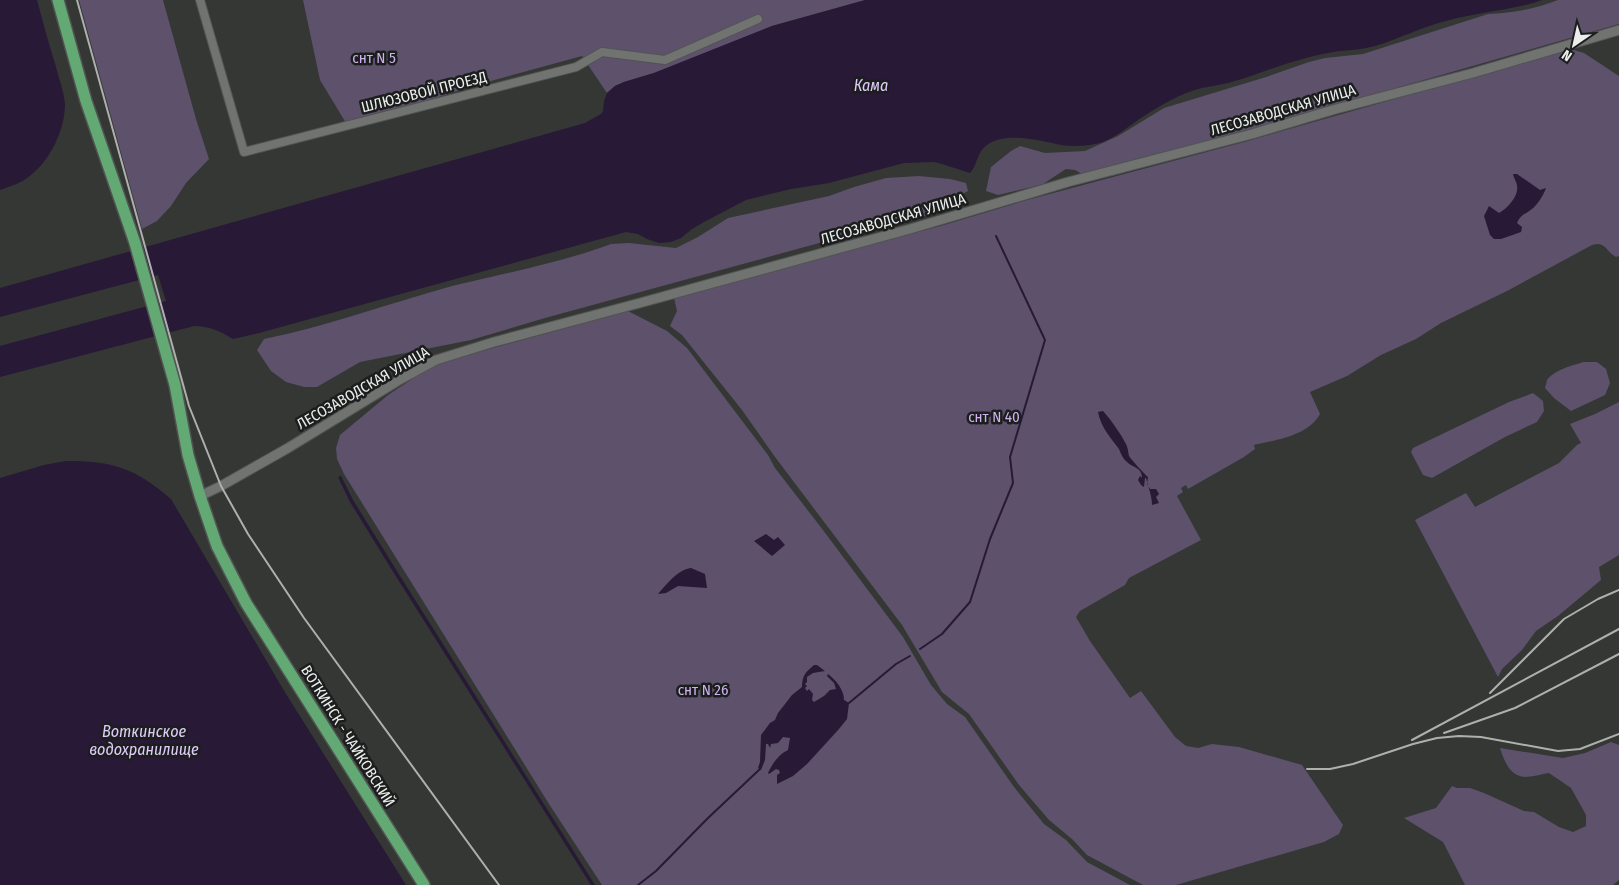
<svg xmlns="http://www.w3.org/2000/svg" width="1619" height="885" font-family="'Fira Sans Condensed',sans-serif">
  <rect width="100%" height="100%" fill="#343734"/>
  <path fill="#5d516c" d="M79,0H163L196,119L209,159L186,183L171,206L157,221L142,229Z
    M303,0H866L772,26L654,73L624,82L615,86L607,93L582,56L473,86L366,120L346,123L320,80Z
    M1558,0H1619V24L1165,154L1112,166L1084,175L1075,170L1066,169L1043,184L1032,187L998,195L986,191L991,167L1011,151L1020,146L1045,153L1085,151L1118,136L1164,108L1266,77L1309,62L1325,58L1363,54L1488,14C1512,13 1536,9 1558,0Z
    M1570,49L1584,53L1619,76V256L1616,257C1605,251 1606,241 1592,245L1509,290L1441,323L1416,339L1381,355L1347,376L1310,392L1320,414C1308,436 1276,440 1254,445L1255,449L1244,457L1188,489L1186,485L1181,488L1183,492L1177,496L1201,540L1129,578L1125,585L1080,611L1076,617L1090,641L1130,698L1141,691L1175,737L1186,746L1198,748L1212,744L1239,747L1302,765L1343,825L1339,834L1324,842L1176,885H1143L1087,855L1072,839L1049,820L1019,785L969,714L942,692L902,625L775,457L742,410L682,335L670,326L677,311L674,298L944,225L1027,200L1244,142Z
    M919,176L950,179L966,183L968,191L942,205L933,214L834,239L545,318L471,340L360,362L317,387H304L286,382L271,371L257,350L264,339C328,326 390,303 452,286C505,273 560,263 611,244L629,243L676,248L698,237L728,218L829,196L854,187L886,178Z
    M628,311L667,331L687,348L768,455L775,468L823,530L903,637L931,685L947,704L965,717L1014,787L1044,824L1066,840L1087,862L1130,885H602L549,804L344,474L337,459L336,448L340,435L388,395L427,369L442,362Z
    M1584,362H1597L1606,369L1610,383L1605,395L1571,411L1554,398L1545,388C1545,388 1547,381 1547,380C1554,370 1573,365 1584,362Z
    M1533,393L1543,401L1544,411L1537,422L1505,437L1432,478L1423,475L1411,452L1413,448L1509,402Z
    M1619,402V555L1599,567L1601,580L1558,616L1536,631L1522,650L1502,669L1498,677L1415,520L1466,493L1475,507L1559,463L1577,445L1581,443L1570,424L1595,414Z
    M1611,742L1619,745V880L1613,885H1465L1443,842L1404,818L1436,808L1452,786L1457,788H1470L1484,793L1524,811L1534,812L1559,827L1573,832L1586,826V815L1571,788L1549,773C1542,774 1532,777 1525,777C1509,776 1504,760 1500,748L1563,758L1585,753Z"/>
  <path fill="#281937" d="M0,0H37C43,22 49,45 56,67C59,79 64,92 65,104C65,129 51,159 31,175C22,183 11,186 0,190Z
    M865,0H1542C1511,11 1478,12 1446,21C1421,27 1399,39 1375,46C1361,50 1347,50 1333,52C1321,54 1308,57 1296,61C1273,67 1251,77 1228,83C1220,85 1211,86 1202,88C1181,93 1159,106 1141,118C1129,126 1116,137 1103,142C1090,146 1074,147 1061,145C1041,141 1007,131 987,145C976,153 978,165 970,173L942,164L934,162L904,163L829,183L791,189L746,200L704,222L692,229L681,238L671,242L659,243L647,239L638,234L626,232L259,333L233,339C220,331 209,326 194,326L0,377V346L166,301L158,275L0,317V288L585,123L601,114L603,111L604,101L607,93L615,86L624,82L654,73L772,26Z
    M1513,174H1517L1540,190L1546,188C1543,196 1538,204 1532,209C1526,214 1521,214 1517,223L1522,227L1521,232L1501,239H1494L1490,235L1484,216L1489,206L1499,213C1507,209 1519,196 1517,186C1517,182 1514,179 1513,174Z
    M1103,411C1112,421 1120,433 1126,444C1128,448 1128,452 1129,456C1131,459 1145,475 1148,477L1147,484L1150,489H1156L1159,494L1156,497L1159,503L1152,505C1152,496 1148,486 1146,478H1145L1144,487L1141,485L1138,480L1140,476L1142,478C1142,467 1133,468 1127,462C1123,459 1121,454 1119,449C1110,437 1101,427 1098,412Z
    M66,461C113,461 135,468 171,499L286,694L406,885H0V478L44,465Z
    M341,476L353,500L400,576L595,885H591L397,578L350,502L338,477Z
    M766,534L774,540L778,537L785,545L772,556L754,541Z
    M691,568L705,574L707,588L678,586L666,593L658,594C667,584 677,570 691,568Z
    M814,665H817L825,671L813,673L807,677V682L805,684L807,686L805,688L807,691L809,689L813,694L812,700L814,702L824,696L830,690L836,689L834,683L827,676L828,674C836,680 844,690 844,700L849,703L847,719L839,729L807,764L793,776L777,784V775L780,773L779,770L776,769L769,774L768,773C772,764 779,754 788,750L790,738L783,737L778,743L771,744L770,748L768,744H766L765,760L761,770L758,768L760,762L761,735L770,723L775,720L778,713L792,695L802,687C802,675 806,672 814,665Z"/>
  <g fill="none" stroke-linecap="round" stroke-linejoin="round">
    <path stroke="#281937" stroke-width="2" d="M920,649L942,634L970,602L990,539L1013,483L1010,457L1045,340L996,236
      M849,703L896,664L910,656
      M638,885L656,871L708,818L760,769"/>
    <defs>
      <path id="minor" d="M200,0L244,152L576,67L602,52L665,60L758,19"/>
      <path id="tertiary" d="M200,496L221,486L288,448L401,379L436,360L494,342L636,304L910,229L1068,182L1252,134L1336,109L1473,73L1619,30"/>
      <path id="primary" d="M58,0L86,101L135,243L175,385L188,455L200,496L217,546L246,603L424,885"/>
    </defs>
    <use href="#minor" stroke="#515452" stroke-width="10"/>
    <use href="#tertiary" stroke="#515452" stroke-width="11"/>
    <use href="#primary" stroke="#515452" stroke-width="14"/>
    <use href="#minor" stroke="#707370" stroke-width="8"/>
    <use href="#tertiary" stroke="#707370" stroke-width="9"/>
    <use href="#primary" stroke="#62a974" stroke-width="11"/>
    <path stroke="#aeb0ae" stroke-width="2" d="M77,0L189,406L221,486L248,534L304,618L499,885
      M1490,693L1564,619L1598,599L1619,590
      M1444,733L1515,708L1619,654
      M1412,740L1619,629
      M1307,769H1330L1353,764L1413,744L1437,738L1459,736L1481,737L1558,751L1580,749L1619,734"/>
  </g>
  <g text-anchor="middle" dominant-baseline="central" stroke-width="5" stroke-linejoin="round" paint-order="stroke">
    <g font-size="15" fill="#cdb2ee" stroke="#1c1e1d">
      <text x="374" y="58">снт N 5</text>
      <text x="994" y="417">снт N 40</text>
      <text x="703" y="690">снт N 26</text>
    </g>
    <g font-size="15" fill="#eceeed" stroke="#1c1e1d">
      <text transform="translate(424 92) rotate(-14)">ШЛЮЗОВОЙ ПРОЕЗД</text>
      <text transform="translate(1283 110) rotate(-16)">ЛЕСОЗАВОДСКАЯ УЛИЦА</text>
      <text transform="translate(893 219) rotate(-16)">ЛЕСОЗАВОДСКАЯ УЛИЦА</text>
      <text transform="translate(363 388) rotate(-30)">ЛЕСОЗАВОДСКАЯ УЛИЦА</text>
      <text transform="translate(348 736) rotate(58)">ВОТКИНСК - ЧАЙКОВСКИЙ</text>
    </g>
    <g font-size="16" font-style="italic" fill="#e0cbfc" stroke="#1c1e1d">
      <text x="871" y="85">Кама</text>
      <text x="144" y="731">Воткинское<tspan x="144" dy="18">водохранилище</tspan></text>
    </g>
  </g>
  <g transform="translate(1574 45) rotate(214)" stroke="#1c1e1d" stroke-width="4" paint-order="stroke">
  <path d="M0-4L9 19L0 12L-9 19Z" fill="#eceeed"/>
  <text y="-8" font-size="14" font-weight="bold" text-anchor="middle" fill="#eceeed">N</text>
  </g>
</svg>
